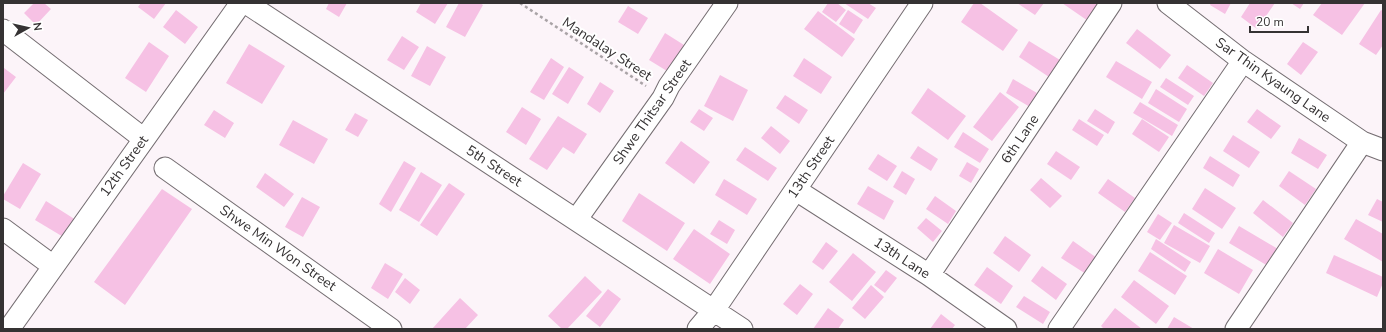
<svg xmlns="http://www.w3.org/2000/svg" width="1386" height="332" font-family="'Nunito Sans',sans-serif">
  <rect width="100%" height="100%" fill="#fcf4f9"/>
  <path fill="#f6c1e4" d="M34,3H44L51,9L36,25L24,13Z
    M141,3H166L154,19L138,7Z
    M329,3H347L339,17L326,9Z
    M421,3H448L435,24L416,12Z
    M459,3H480L483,5L465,37L446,27Z
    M828,3H837L846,10L836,22L822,12Z
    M844,3H868L876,8L868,19Z
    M974,3H980L1018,30L1003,51L961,22Z
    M1017,3H1044L1035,15Z
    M1062,3H1104L1091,23Z
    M1211,3H1231L1225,14L1210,5Z
    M1250,3H1275L1257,29L1241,17Z
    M1291,3H1304L1300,9Z
    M1322,3H1365L1342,35L1313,15Z
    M628,6L648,18L638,34L618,22Z
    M176,10L198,27L185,44L163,27Z
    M848,10L863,20L854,34L839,24Z
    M1381,10L1383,11V45L1376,55L1359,44Z
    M818,11L855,39L842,57L804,29Z
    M1137,29L1171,55L1160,69L1126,43Z
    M665,33L684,45L667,71L649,60Z
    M402,36L419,47L404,70L387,60Z
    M1029,41L1060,60L1049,77L1019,57Z
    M149,42L169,56L146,92L125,78Z
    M1303,42L1318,52L1301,75L1287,64Z
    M249,44L285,66L262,104L226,83Z
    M427,46L446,57L430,86L411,76Z
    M551,58L564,67L544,100L530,92Z
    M804,58L832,77L821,94L793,76Z
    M1116,61L1152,82L1142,99L1106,77Z
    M1187,65L1213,83L1204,96L1178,78Z
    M569,67L584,77L568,104L552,94Z
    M4,68L16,77L3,94V70Z
    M720,75L748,90L733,121L704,106Z
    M1166,78L1194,96L1188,105L1160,87Z
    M1013,79L1037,93L1030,107L1006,93Z
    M600,82L614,91L600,113L587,104Z
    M928,88L966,116L948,140L911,113Z
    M1156,89L1187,109L1179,122L1148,103Z
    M1000,92L1019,107L992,141L973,127Z
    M785,95L808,110L799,124L776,108Z
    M1140,102L1178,125L1172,136L1133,113Z
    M522,107L541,119L526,145L506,132Z
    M699,109L713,118L704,131L690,122Z
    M1095,109L1115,122L1108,134L1087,121Z
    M1257,109L1281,126L1271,139L1247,122Z
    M214,110L234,123L225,138L204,125Z
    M355,113L368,120L358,137L345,130Z
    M558,116L587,134L574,154L563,147L547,170L529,159Z
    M1079,119L1104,135L1097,146L1072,130Z
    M1142,119L1169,137L1159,152L1132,134Z
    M293,120L328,139L314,164L279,145Z
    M771,126L790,141L780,154L761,138Z
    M963,132L989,149L980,163L954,147Z
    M1233,135L1260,152L1249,168L1223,151Z
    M1299,138L1327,155L1318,169L1291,153Z
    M681,141L710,162L694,184L665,163Z
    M918,146L938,159L931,171L910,158Z
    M745,147L777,168L768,181L736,160Z
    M1056,151L1080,167L1071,180L1047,164Z
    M878,154L897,166L887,181L868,169Z
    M1210,156L1240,175L1233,187L1203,168Z
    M404,161L416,168L391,212L379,204Z
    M967,162L979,169L971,183L959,176Z
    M23,163L41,174L20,209L3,199V196Z
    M902,171L915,179L906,195L893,187Z
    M1289,171L1316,189L1305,205L1279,186Z
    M421,172L442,185L419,222L399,210Z
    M265,173L294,194L284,207L256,187Z
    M1041,178L1062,196L1050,208L1030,190Z
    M724,179L757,199L747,215L715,195Z
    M1108,179L1135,198L1125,212L1098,193Z
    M449,183L465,194L437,236L420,225Z
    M868,186L894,201L884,220L857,204Z
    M1205,188L1236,208L1222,229L1192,209Z
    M162,189L192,209L125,305L94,282Z
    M639,193L685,223L667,251L622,221Z
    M935,196L956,211L948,224L926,209Z
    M302,197L320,207L303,237L285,227Z
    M1377,199L1383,202V222L1368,215Z
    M1263,200L1293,223L1283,237L1253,213Z
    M46,201L76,220L65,238L35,220Z
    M1184,213L1215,233L1209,243L1178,223Z
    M1158,214L1172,223L1160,240L1147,232Z
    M926,218L942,231L933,242L917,228Z
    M1356,219L1383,234V262L1344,239Z
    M719,220L735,230L727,244L710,234Z
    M1174,225L1210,246L1200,263L1164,243Z
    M1239,226L1278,249L1268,266L1229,243Z
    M694,229L730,254L710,284L673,259Z
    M1005,236L1031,255L1019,272L993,253Z
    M1156,239L1191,262L1185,272L1151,249Z
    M1073,241L1097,258L1086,274L1061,258Z
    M826,242L838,251L823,270L812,262Z
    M1218,249L1253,270L1239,294L1204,273Z
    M1150,252L1187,276L1175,295L1138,271Z
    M853,253L876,272L852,301L829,282Z
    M1334,255L1383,277V283L1377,297L1326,273Z
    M385,263L403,274L388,299L371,288Z
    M1042,266L1067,284L1056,300L1031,281Z
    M987,267L1013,286L1001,304L974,285Z
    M886,270L897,278L885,293L874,285Z
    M585,276L602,292L567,329H562L548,316Z
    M405,278L420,290L410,304L395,292Z
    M1134,280L1169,306L1156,324L1121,297Z
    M800,284L813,294L797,315L783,304Z
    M871,285L884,297L865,319L852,308Z
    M608,289L621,299L600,327L586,316Z
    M1024,296L1050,312L1043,324L1016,307Z
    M460,298L478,315L465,329H432Z
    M828,308L844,320L838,329H813Z
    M1115,308L1142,329H1104L1101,326Z
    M941,314L955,325L952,329H930Z
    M1174,317L1194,329H1167Z"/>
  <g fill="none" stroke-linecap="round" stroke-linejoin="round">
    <defs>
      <path id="minor" d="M246,3L742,329
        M1168,3L1243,61L1362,142L1383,150
        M3,30L144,139
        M165,168L391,329
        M796,190L929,275L1006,329
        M576,220L663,98L669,86L727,3
        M3,229L53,266
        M929,275L1111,3
        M9,329L241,3
        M698,329L714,310L922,3
        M1059,329L1243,61
        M1236,329L1362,142"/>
    </defs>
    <use href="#minor" stroke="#756e72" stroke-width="23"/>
    <path stroke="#a9a3a6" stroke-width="2.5" stroke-dasharray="3 3" stroke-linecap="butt" d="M520,3L646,86"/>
    <use href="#minor" stroke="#fff" stroke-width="21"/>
  </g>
  <g text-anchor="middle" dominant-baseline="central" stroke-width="4" stroke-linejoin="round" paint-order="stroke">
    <g font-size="14" fill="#353233" stroke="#fff">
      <text transform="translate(607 49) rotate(33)">Mandalay Street</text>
      <text transform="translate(1273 80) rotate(35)">Sar Thin Kyaung Lane</text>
      <text transform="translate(652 112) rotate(-55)">Shwe Thitsar Street</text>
      <text transform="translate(1020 139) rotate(-56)">6th Lane</text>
      <text transform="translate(124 166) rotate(-54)">12th Street</text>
      <text transform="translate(494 166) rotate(33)">5th Street</text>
      <text transform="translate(811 167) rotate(-56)">13th Street</text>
      <text transform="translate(278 248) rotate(35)">Shwe Min Won Street</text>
      <text transform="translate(902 258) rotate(33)">13th Lane</text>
    </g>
  </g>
  <rect width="1386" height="332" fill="none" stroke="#353233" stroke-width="8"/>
  <g transform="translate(28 28) rotate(82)" stroke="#ffffff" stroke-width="3" paint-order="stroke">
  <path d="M0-3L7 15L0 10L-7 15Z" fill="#353233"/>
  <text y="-6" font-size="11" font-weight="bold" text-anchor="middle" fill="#353233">N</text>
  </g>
  <path d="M1250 26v6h58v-6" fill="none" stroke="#353233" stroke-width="2"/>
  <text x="1256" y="26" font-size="12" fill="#353233" stroke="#ffffff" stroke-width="3" paint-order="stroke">20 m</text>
</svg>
